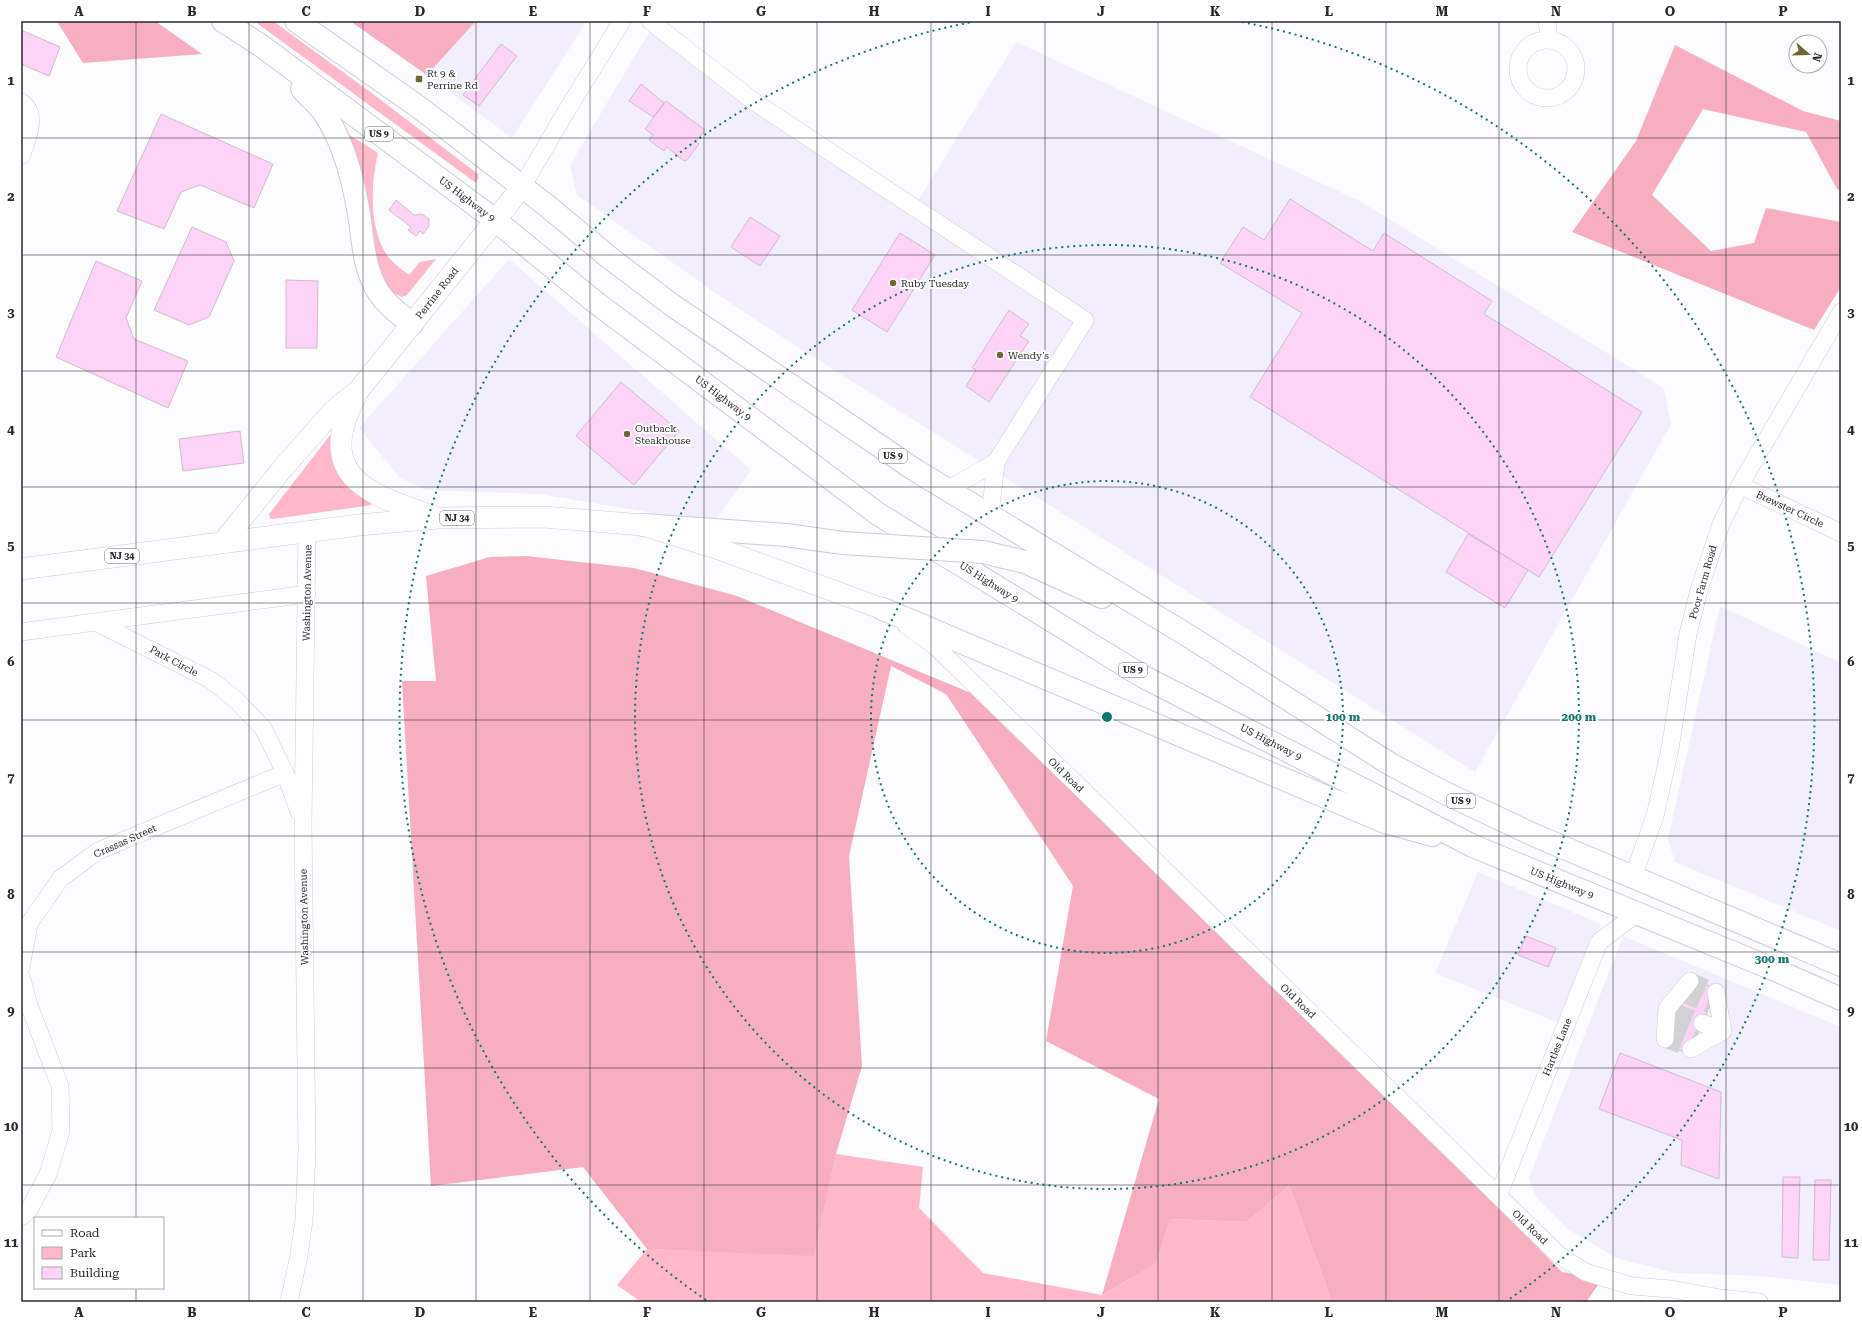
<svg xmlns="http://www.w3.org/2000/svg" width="1862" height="1323" font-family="'Roboto Serif',serif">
  <rect width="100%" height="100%" fill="#fcfbfe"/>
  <path fill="#f3eefe" d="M476,21H587L512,138L427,75Z
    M654,24L911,212L1016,42L1360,201L1664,388L1671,424L1475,772L810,355L724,299L577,195L570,165Z
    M509,259L751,470L714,523L539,494L425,490L399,477L359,428Z
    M1720,606L1841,663V931L1675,862L1668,839Z
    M1478,872L1601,924L1561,1024L1435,973Z
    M1623,936L1841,1027V1285L1760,1276L1676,1273L1616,1258L1568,1229L1536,1197L1529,1178Z"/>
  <path fill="#feb8ca" d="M254,21H273L373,94L478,174V178L476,183Z
    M348,134L378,153C371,182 369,225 385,252C391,262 400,268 409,275L420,262L436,259L407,295L402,297L393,293L380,280Z
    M331,434L332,454L372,505L273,519L270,518L269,514Z
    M836,1154L923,1167L919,1208L983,1273L1102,1295L1157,1263L1170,1219L1247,1222L1289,1185L1332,1302H641L617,1285L647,1249L814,1255Z"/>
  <path fill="#f7aec1" d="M55,21H155L202,54L83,63L58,23Z
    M350,21H476L427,75Z
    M1675,45L1803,111L1841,121V191L1837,189L1806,132L1703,109L1652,195L1711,251L1754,243L1766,208L1841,222V287L1814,330L1572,232L1636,141Z
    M526,556L634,568L737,596L995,703L1562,1272L1603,1278L1586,1302H1332L1289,1185L1247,1222L1170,1219L1157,1263L1102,1295L1159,1099L1046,1041L1073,886L946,694L891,666L849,856L862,1066L836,1154L814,1256L647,1249L583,1167L431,1186L402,681H436L426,576L490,557Z"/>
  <path fill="#fdd3f7" stroke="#cdbecb" d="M21,30L60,47L49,76L21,64Z
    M501,44L517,56L479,106L463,95Z
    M641,84L664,103L653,117L629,101Z
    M666,101L705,130L696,142L699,144L687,160L684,161L667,147L664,151L649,140L653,135L645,129Z
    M161,114L273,164L254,208L200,185L181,192L164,229L117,211Z
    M1290,199L1373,251L1384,233L1492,301L1484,314L1642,412L1539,577L1250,397L1302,313L1220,263L1243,227L1264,240Z
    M396,200L414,215L422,214L429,219V226L423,234L420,231L416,236L408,230L411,227L389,210Z
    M750,217L780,236L760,266L731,247Z
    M192,227L226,242L234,261L209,317L189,325L154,310Z
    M900,233L935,255L887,332L852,310Z
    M96,261L142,281L126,318L134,339L188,361L168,408L56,357Z
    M286,280L318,281L317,348H286Z
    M1009,310L1029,324L1020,336L1029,341L989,402L966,386L976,370L972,368Z
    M621,382L679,431L634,485L576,436Z
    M240,431L244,463L183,471L179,439Z
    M1468,534L1528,570L1505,608L1446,572Z
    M1526,936L1556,948L1548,967L1518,955Z
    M1691,978L1717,989L1689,1054L1663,1043Z
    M1620,1053L1721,1092L1719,1179L1681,1165L1682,1140L1599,1109Z
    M1783,1177H1800L1798,1258L1782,1257Z
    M1815,1180H1831L1829,1260H1813Z"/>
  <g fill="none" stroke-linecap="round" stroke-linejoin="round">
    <path stroke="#d2d1d4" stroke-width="17" stroke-dasharray="17 8" stroke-linecap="butt" d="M1690,981L1716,992
      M1684,994L1710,1005
      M1676,1012L1702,1023
      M1670,1027L1696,1038
      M1665,1039L1691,1049"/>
    <defs>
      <path id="minor" d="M650,21L756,103L1085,320L996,462
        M1547,21L1549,40
        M1518 69a29 29 0 1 1 58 0a29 29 0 1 1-58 0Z
        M21,102C39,113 27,141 21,156
        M522,187L564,115L622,21
        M1740,485L1841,533
        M947,490L996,462L990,516
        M95,622L307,594
        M906,625L935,646L1559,1255L1585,1272L1632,1286L1671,1289L1720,1298L1759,1302
        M21,632L95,622L211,680L236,700L263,728L285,773L299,812
        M1633,877L1655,816L1670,749L1688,634L1699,590L1721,524L1740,485L1841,312
        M21,967L29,924L60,879L98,851L285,773
        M21,976L29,1005L60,1086L61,1131L48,1174L29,1210L21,1217
        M1716,992L1723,1031
        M1702,1023L1723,1031
        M1665,1039L1667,1009L1690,981
        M1691,1049L1723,1031
        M1498,1196L1599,942L1636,914
        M289,1302L299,1255L304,1220L307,1150L303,824L307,531"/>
      <path id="major" d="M356,395C353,402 349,410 346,418C323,484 383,498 432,516
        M223,542L283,468L334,410L358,391L522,187
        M21,569L359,525L438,518L544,517L643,525L719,549L883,609"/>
      <path id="highway" d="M223,21L263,47L495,220L595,302L878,514L1144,677L1473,846L1773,969L1841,999
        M296,21L420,108L546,205L611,259L672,305L915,470L1187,635L1390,764L1445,793L1534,835L1841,965
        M302,89C309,97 319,105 325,114C345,145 354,183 360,220C363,244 365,272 379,293C387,306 401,315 412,324
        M643,525L786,535L843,543
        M983,552L1025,562L1102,597
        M883,609L1385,822L1432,835"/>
    </defs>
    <use href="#minor" stroke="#cec9db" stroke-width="18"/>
    <use href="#major" stroke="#cec9db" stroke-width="22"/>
    <use href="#highway" stroke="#cec9db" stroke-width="24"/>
    <use href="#minor" stroke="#fff" stroke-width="17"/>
    <use href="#major" stroke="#fff" stroke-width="21"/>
    <use href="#highway" stroke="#fff" stroke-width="22"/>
    <defs>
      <path id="highway-bridge" d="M843,543L983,552"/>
    </defs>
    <use href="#highway-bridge" stroke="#cec9db" stroke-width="24" stroke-linecap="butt"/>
    <use href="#highway-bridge" stroke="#fff" stroke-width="22"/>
  </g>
  <path fill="none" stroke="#2a282e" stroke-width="1" stroke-opacity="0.55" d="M136,21V1218M249,21V1302M363,21V1302M476,21V1302M590,21V1302M704,21V1302M817,21V1302M931,21V1302M1045,21V1302M1158,21V1302M1272,21V1302M1386,21V1302M1499,21V1302M1613,21V1302M1726,21V1302M21,138H1841M21,255H1841M21,371H1841M21,487H1841M21,603H1841M21,720H1841M21,836H1841M21,952H1841M21,1068H1841M21,1185H1841M136,1288V1302"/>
  <g fill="none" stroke="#0f766e" stroke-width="2" stroke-dasharray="2 4">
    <circle cx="1107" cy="717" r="236"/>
    <circle cx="1107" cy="717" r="472"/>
    <path d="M706 1300A708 708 0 0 1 972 22M1242 22A708 708 0 0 1 1508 1300"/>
  </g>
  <g fill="#736734" stroke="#fff" stroke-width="1.5">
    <rect x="415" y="75" width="8" height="8" rx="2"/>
    <circle cx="893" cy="283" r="4"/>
    <circle cx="1000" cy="355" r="4"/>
    <circle cx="627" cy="434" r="4"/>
  </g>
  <g text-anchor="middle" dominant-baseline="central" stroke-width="4" stroke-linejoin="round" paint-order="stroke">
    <g fill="#fff" stroke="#6a686d" stroke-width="1">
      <rect x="365" y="127" width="28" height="14" rx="3"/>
      <rect x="879" y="449" width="28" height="14" rx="3"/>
      <rect x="440" y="511" width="34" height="14" rx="3"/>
      <rect x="105" y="549" width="34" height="14" rx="3"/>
      <rect x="1119" y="663" width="28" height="14" rx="3"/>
      <rect x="1447" y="794" width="28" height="14" rx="3"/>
    </g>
    <g font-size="9" font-weight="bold" fill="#2a282e">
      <text x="379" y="134">US 9</text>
      <text x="893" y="456">US 9</text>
      <text x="457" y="518">NJ 34</text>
      <text x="122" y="556">NJ 34</text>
      <text x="1133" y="670">US 9</text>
      <text x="1461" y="801">US 9</text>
    </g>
    <g font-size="10" fill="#2a282e" stroke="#fff" text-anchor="start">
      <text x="427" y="73">Rt 9 &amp;<tspan x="427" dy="12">Perrine Rd</tspan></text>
      <text x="901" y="283">Ruby Tuesday</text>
      <text x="1008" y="355">Wendy's</text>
      <text x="635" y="428">Outback<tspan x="635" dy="12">Steakhouse</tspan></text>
    </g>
    <g font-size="10" fill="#2a282e" stroke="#fff">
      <text transform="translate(467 199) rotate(37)">US Highway 9</text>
      <text transform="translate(437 293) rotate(-52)">Perrine Road</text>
      <text transform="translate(723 398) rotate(37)">US Highway 9</text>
      <text transform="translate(1790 509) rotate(25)">Brewster Circle</text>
      <text transform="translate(989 582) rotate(32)">US Highway 9</text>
      <text transform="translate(1703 582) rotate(-74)">Poor Farm Road</text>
      <text transform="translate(307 593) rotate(-89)">Washington Avenue</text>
      <text transform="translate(174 661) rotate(28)">Park Circle</text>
      <text transform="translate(1271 742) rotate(27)">US Highway 9</text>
      <text transform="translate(1066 775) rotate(44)">Old Road</text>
      <text transform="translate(125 841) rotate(-24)">Crassas Street</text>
      <text transform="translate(1562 883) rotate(22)">US Highway 9</text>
      <text transform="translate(304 917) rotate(-91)">Washington Avenue</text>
      <text transform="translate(1298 1001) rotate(44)">Old Road</text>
      <text transform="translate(1557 1047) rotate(-68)">Hartles Lane</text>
      <text transform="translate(1530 1227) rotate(44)">Old Road</text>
    </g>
  </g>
  <circle cx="1107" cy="717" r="6" fill="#0f766e" stroke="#fff" stroke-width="2"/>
  <g font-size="12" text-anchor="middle" font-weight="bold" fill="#0f766e" stroke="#fff" stroke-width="4" stroke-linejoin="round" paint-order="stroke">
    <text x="1343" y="721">100 m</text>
    <text x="1579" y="721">200 m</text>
    <text x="1772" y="963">300 m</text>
  </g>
  <rect width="1862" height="1323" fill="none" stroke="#ffffff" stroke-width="44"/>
  <rect x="34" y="1217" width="130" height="72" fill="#ffffff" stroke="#aaa9ab"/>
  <rect x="42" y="1230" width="20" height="6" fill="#ffffff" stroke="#aaa9ab"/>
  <text x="70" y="1237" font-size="12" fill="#2a282e">Road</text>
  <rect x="42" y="1247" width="20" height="12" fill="#feb8ca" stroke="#aaa9ab"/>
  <text x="70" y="1257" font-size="12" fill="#2a282e">Park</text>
  <rect x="42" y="1267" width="20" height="12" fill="#fdd3f7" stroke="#aaa9ab"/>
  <text x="70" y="1277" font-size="12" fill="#2a282e">Building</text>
  <g transform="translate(1808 54) rotate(110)"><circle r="19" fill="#ffffff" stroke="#aaa9ab"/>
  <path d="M0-3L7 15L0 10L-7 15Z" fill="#736734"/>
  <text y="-6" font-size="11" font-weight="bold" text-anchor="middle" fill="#2a282e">N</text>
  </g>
  <rect x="22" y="22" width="1818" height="1279" fill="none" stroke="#2a282e" stroke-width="1.5"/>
  <g font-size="13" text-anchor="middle" font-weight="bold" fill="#2a282e">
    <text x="79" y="16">A</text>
    <text x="192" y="16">B</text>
    <text x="306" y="16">C</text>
    <text x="420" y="16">D</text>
    <text x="533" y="16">E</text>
    <text x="647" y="16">F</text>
    <text x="761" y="16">G</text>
    <text x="874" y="16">H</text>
    <text x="988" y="16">I</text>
    <text x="1101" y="16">J</text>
    <text x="1215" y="16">K</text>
    <text x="1329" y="16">L</text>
    <text x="1442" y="16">M</text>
    <text x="1556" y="16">N</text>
    <text x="1670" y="16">O</text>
    <text x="1783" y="16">P</text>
    <text x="11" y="85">1</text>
    <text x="1851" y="85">1</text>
    <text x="11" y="201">2</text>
    <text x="1851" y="201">2</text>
    <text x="11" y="317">3</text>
    <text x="1851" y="317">3</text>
    <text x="11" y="434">4</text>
    <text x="1851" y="434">4</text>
    <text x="11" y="550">5</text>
    <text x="1851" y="550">5</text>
    <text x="11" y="666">6</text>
    <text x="1851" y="666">6</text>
    <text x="11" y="782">7</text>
    <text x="1851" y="782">7</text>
    <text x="11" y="899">8</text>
    <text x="1851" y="899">8</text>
    <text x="11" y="1015">9</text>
    <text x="1851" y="1015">9</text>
    <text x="11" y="1131">10</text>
    <text x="1851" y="1131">10</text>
    <text x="11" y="1247">11</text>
    <text x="1851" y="1247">11</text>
    <text x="79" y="1317">A</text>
    <text x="192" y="1317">B</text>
    <text x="306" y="1317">C</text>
    <text x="420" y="1317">D</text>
    <text x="533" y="1317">E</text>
    <text x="647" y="1317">F</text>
    <text x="761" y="1317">G</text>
    <text x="874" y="1317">H</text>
    <text x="988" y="1317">I</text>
    <text x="1101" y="1317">J</text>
    <text x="1215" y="1317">K</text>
    <text x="1329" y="1317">L</text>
    <text x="1442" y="1317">M</text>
    <text x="1556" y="1317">N</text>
    <text x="1670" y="1317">O</text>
    <text x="1783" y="1317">P</text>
  </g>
</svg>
